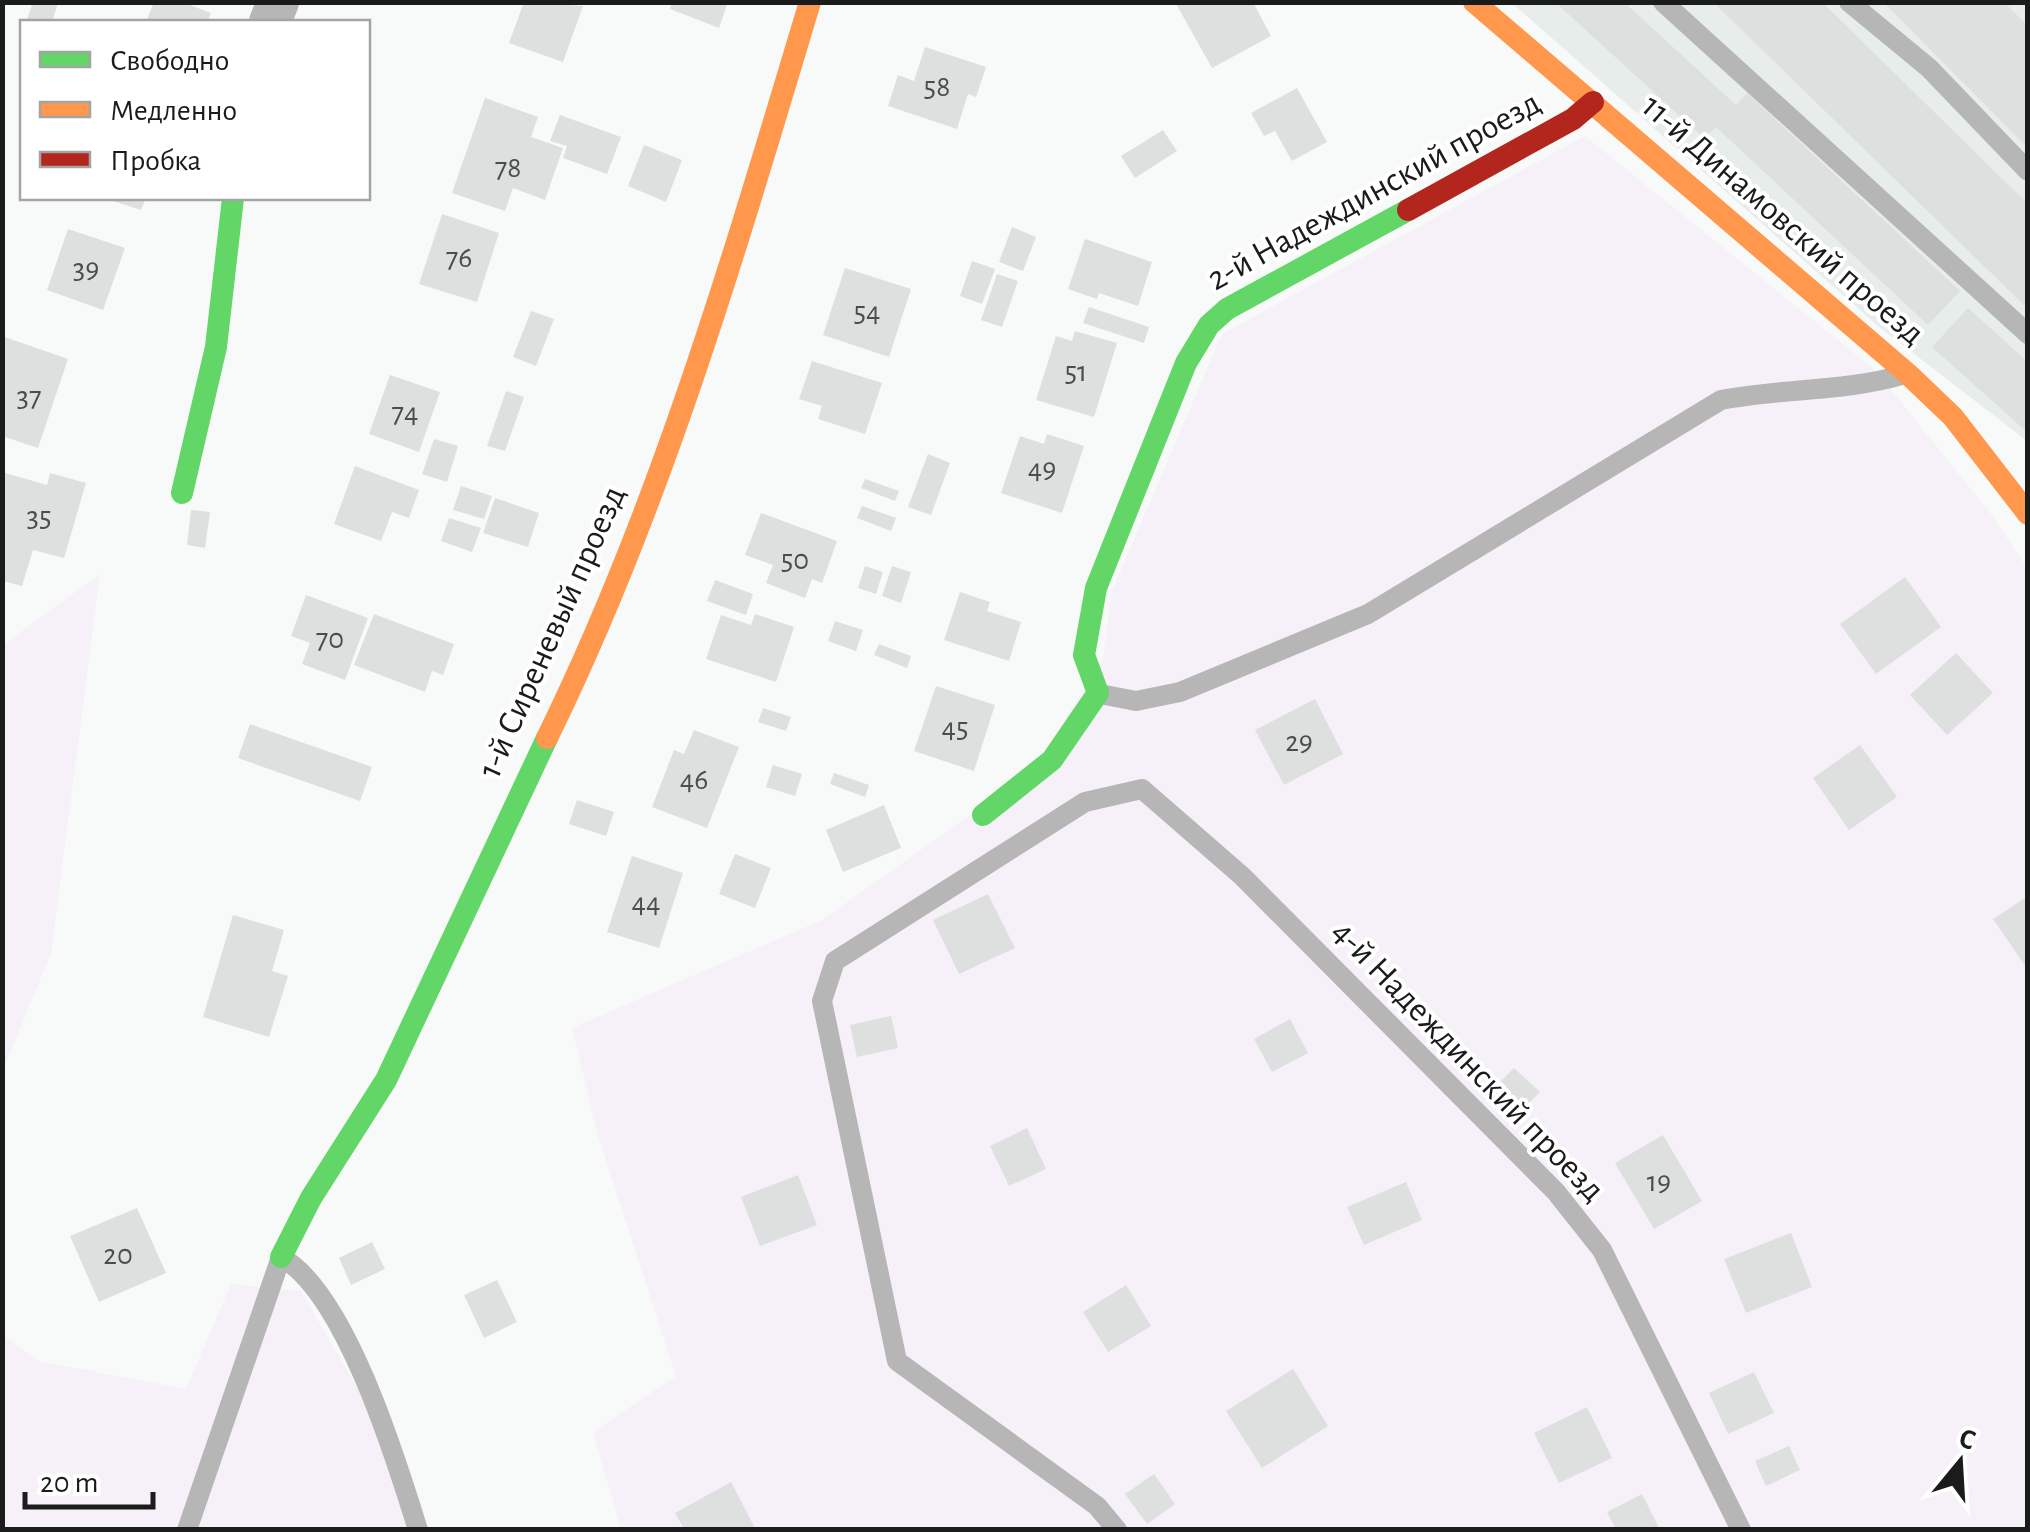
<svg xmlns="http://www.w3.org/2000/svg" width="2030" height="1532" font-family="'Alegreya Sans',sans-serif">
  <rect width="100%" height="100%" fill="#f8faf9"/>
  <path fill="#e6edea" d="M1512,3H2027V441L1878,326Z"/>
  <path fill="#f6f0f8" d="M1585,136L1875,370L1991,514L2027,568V1529H621L593,1432L676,1376L599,1139L572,1028L822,920L1036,768L1103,658L1112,591L1222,334Z
    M100,574L51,953L3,1070V645Z
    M231,1284L301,1291L365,1401L408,1529H3L2,1334L38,1361L186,1389Z"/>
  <path fill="#dee0df" d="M33,2L58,3L52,22H26Z
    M154,2H182L211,13L207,22H146Z
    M524,2L583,6L563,62L509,43Z
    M672,2H728L719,28L670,9Z
    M1175,2H1253L1271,36L1212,68Z
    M1555,2H1624L1736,105L1747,93L1960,291L1928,325L1716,127L1705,139Z
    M1713,2H1822L2028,204V309Z
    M1883,2H2004L2028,26V148Z
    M925,47L986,67L976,97L968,94L957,129L888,106L898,75L914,81Z
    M1297,88L1327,142L1292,161L1275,131L1264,136L1251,113Z
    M485,98L538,117L531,137L563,148L545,200L513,188L505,211L452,193Z
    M560,115L621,137L607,174L563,158L567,146L550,141Z
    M1163,130L1177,151L1135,178L1121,156Z
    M644,145L682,160L666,202L628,186Z
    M104,198H146L141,210Z
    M442,214L499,233L477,302L419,284Z
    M1012,227L1036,237L1023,271L999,262Z
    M68,229L125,248L103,310L47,290Z
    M1085,239L1152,262L1138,306L1099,293L1097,299L1068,289Z
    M972,261L995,269L982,304L960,296Z
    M845,268L911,289L889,357L823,335Z
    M997,274L1018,281L1002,327L981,320Z
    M1089,307L1149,327L1144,343L1083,323Z
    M1968,308L2028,362V433L1932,347Z
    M531,311L554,319L536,366L513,357Z
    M1075,331L1117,343L1094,417L1036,400L1056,336L1072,341Z
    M2,336L68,359L38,448L2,436Z
    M812,361L882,383L865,434L818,419L822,406L799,399Z
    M390,375L440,392L419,452L369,434Z
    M506,391L524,397L505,451L487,446Z
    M1047,434L1084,446L1062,513L1001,493L1020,436L1044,444Z
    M434,439L458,446L447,482L422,474Z
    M928,454L950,463L931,515L908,507Z
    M355,466L419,490L409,518L392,512L381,541L334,524Z
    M2,472L47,485L50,473L86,483L64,558L33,550L22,586L2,581Z
    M865,479L899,491L895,501L861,488Z
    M461,486L492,496L484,519L453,510Z
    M495,498L539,513L528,547L483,533Z
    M862,506L896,518L891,531L857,518Z
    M191,510L210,512L205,548L187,545Z
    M761,513L837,541L822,583L812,579L805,598L766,583L773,565L745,555Z
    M449,518L481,528L472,552L441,541Z
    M865,566L883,572L876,594L858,588Z
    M892,566L911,572L901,603L882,596Z
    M1905,577L1941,627L1876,674L1840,624Z
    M715,580L753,594L746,615L707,601Z
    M960,592L990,602L987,611L1021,622L1009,661L944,640Z
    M306,595L368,618L345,680L302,664L310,643L291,636Z
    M374,614L454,644L443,675L432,671L425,692L354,665Z
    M755,614L794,627L776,682L706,659L721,615L751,625Z
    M835,621L863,630L856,651L828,641Z
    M879,644L911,656L907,668L874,655Z
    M1956,653L1993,693L1947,735L1910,695Z
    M936,686L995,705L974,771L914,751Z
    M1315,699L1343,754L1284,785L1255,730Z
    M763,708L791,717L786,731L758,722Z
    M250,724L372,767L360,801L238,758Z
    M694,730L739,747L707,828L652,807L674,750L684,754Z
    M1860,745L1897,797L1849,830L1813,778Z
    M773,765L802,774L795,796L766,787Z
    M834,773L869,785L865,797L830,784Z
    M577,800L614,812L606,836L569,824Z
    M884,805L901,848L843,872L826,830Z
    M735,854L771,868L755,908L719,894Z
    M632,856L683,873L659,948L607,932Z
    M988,894L1015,948L959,974L933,920Z
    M2028,896V970L1993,919Z
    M233,915L284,930L272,971L288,976L269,1037L203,1017Z
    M891,1016L898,1048L857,1057L850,1025Z
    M1290,1019L1308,1053L1272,1072L1254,1039Z
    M1514,1068L1540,1092L1514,1118L1489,1093Z
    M1027,1128L1046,1169L1009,1186L990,1146Z
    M1663,1135L1702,1201L1654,1229L1615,1163Z
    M798,1175L817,1225L760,1246L741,1197Z
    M1406,1182L1422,1220L1364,1245L1347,1207Z
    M137,1208L166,1273L99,1302L70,1236Z
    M1791,1233L1812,1287L1746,1313L1724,1259Z
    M372,1242L385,1269L351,1285L339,1258Z
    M497,1280L517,1322L484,1338L464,1295Z
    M1126,1285L1151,1326L1108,1352L1083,1312Z
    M1293,1369L1328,1426L1262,1468L1226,1411Z
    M1754,1372L1774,1413L1728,1434L1709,1393Z
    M1587,1407L1612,1458L1559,1483L1534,1433Z
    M1789,1446L1800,1470L1766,1486L1755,1461Z
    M1154,1474L1175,1504L1147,1524L1125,1494Z
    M731,1482L756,1530H685L675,1513Z
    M1642,1494L1660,1530H1616L1607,1512Z"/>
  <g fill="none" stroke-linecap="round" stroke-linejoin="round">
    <path stroke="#b7b6b7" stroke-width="20" d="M1663,2L2028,334
      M1849,2L1929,68L2028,171
      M1100,694L1136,701L1180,692L1368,614L1721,400C1781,388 1844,392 1902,375
      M187,1530L281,1257C345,1292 396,1459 418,1530
      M1117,1530L1097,1506L897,1361L822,1001L835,961L1085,802L1142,789L1242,876L1556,1192L1602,1250L1741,1530"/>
    <path stroke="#b7b6b7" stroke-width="42" d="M270,22L278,2"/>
    <path stroke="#63d668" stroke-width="22" d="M182,493L216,347L233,198
      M983,815L1052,760L1098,693L1084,655L1096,588L1186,363L1209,325L1227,309L1408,210
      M281,1257L311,1198L386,1080L547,738"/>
    <path stroke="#ff974d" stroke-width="22" d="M1474,2L1908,374L1953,417L2028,514
      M547,738C662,504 735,251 810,2"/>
    <path stroke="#b3261e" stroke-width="22" d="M1408,210L1573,119L1593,102"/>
  </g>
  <g text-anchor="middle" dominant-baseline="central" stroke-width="8" stroke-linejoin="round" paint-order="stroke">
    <g font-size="30" fill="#4b4c4c">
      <text x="937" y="87">58</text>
      <text x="508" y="168">78</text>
      <text x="459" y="258">76</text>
      <text x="86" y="269">39</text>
      <text x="867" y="312">54</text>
      <text x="1076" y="372">51</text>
      <text x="29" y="397">37</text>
      <text x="405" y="413">74</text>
      <text x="1042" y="469">49</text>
      <text x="39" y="517">35</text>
      <text x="795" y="560">50</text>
      <text x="330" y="639">70</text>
      <text x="955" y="728">45</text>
      <text x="1299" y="742">29</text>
      <text x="694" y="780">46</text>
      <text x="646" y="903">44</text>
      <text x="1659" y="1182">19</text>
      <text x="118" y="1255">20</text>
    </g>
    <g font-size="35" fill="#1a1b1b" stroke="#fff">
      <text transform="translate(1374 191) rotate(-29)">2-й Надеждинский проезд</text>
      <text transform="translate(1783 220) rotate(41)">11-й Динамовский проезд</text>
      <text transform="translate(552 632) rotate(-66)">1-й Сиреневый проезд</text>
      <text transform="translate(1468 1061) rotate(46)">4-й Надеждинский проезд</text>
    </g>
  </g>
  <rect width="2030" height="1532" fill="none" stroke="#1a1b1b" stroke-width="10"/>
  <rect x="20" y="20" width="350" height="180" fill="#ffffff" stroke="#a3a4a4" stroke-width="2.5"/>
  <rect x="40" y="52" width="50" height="15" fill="#63d668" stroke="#a3a4a4" stroke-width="2.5"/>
  <text x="110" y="70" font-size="30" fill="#1a1b1b">Свободно</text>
  <rect x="40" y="102" width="50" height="15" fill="#ff974d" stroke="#a3a4a4" stroke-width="2.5"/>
  <text x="110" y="120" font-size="30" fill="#1a1b1b">Медленно</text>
  <rect x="40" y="152" width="50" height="15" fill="#b3261e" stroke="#a3a4a4" stroke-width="2.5"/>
  <text x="110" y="170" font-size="30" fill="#1a1b1b">Пробка</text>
  <g transform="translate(1960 1462) rotate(18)" stroke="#ffffff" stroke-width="8" paint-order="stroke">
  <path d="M0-8L18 38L0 25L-18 38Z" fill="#1a1b1b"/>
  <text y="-15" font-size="28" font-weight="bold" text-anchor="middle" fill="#1a1b1b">С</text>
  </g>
  <path d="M25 1492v15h128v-15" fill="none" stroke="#1a1b1b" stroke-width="5"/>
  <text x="40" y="1492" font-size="30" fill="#1a1b1b" stroke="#ffffff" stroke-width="8" paint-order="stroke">20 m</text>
</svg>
